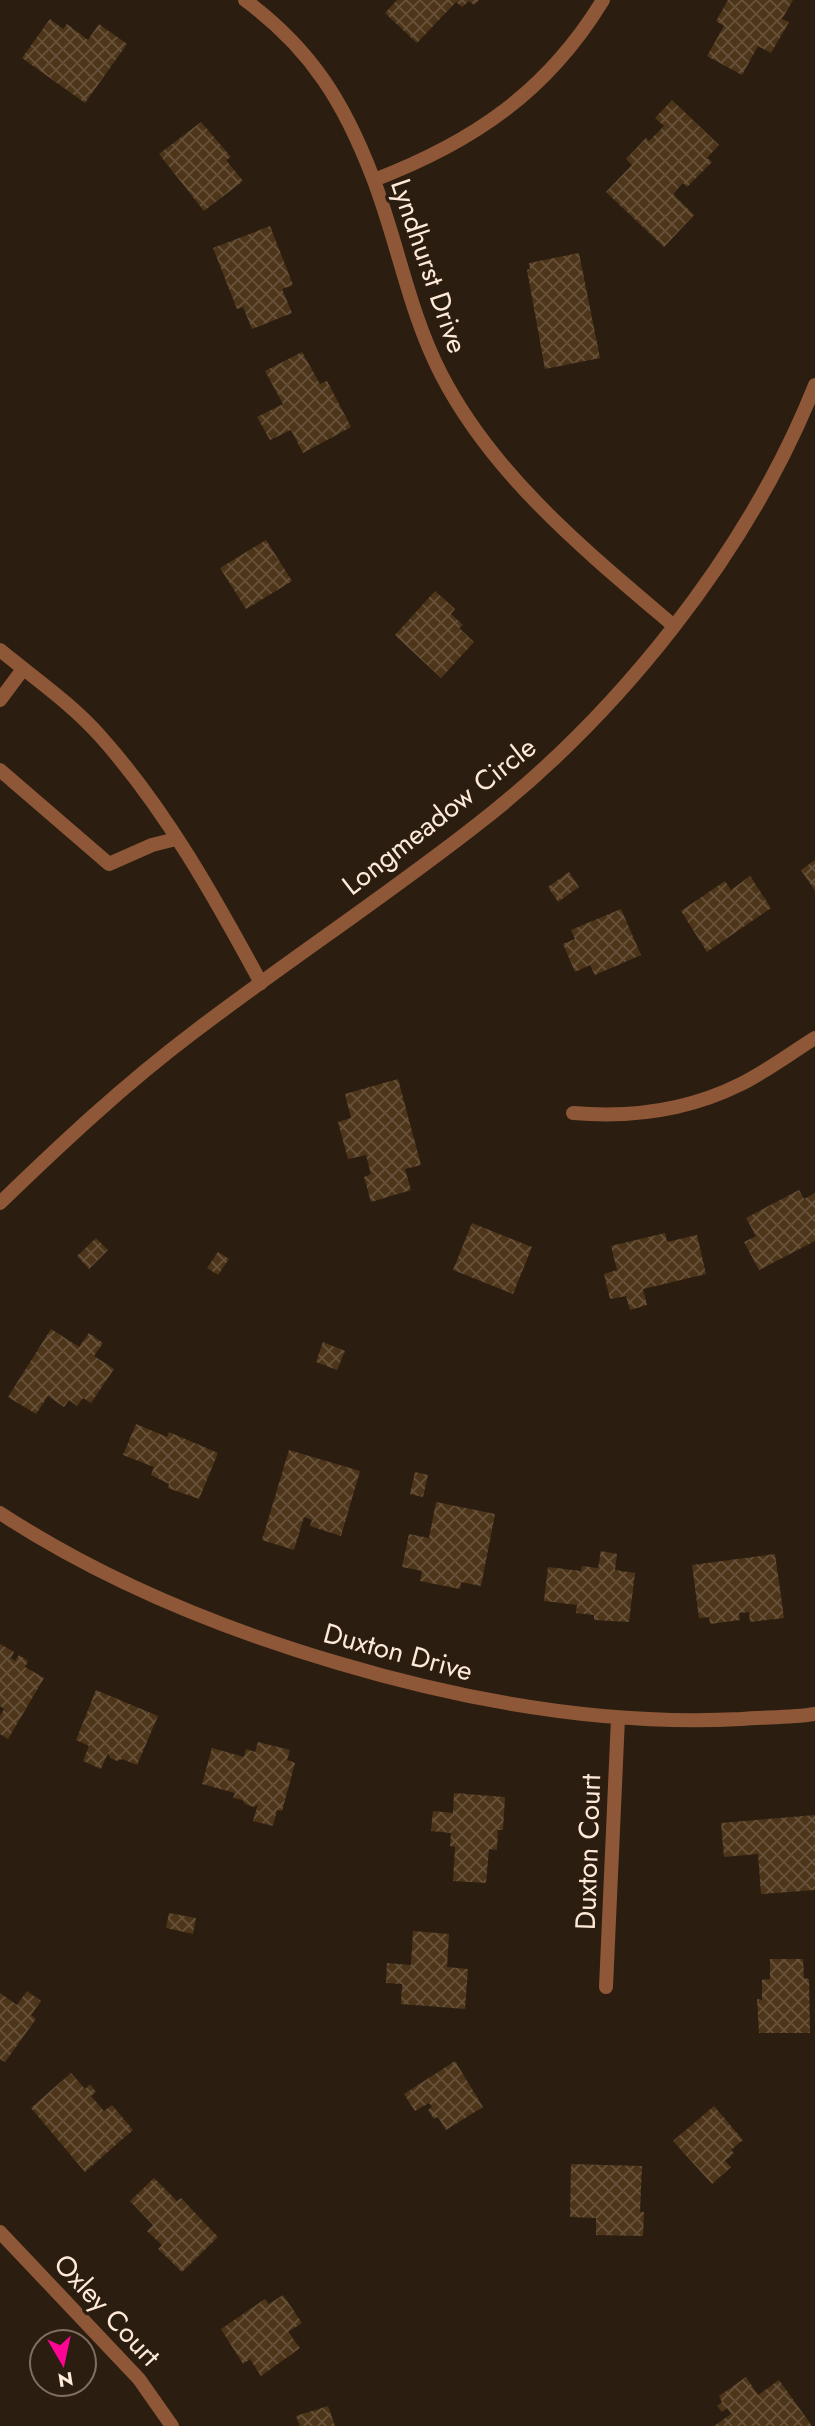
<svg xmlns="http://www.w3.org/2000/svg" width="815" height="2426" font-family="Jost,sans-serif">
  <defs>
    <pattern id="building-cross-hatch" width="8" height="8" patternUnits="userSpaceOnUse" patternTransform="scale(1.75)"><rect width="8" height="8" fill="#4d351a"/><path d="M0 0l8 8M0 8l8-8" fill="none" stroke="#68523b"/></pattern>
  </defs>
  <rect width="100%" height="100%" fill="#2b1d0f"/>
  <path fill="url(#building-cross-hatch)" d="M397,0H479L474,5L469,1L462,7L456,2L417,43L385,13Z
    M728,0H793L782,19L789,22L771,53L758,46L742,75L707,56L724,26L716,21Z
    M50,19L63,29L67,24L88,40L99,24L127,44L85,103L22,58Z
    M672,100L719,145L707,158L712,162L687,187L683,183L673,194L694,215L664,247L606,192L632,165L626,159L646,138L649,141L664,126L655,118Z
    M201,122L231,157L226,160L243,181L204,211L159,154Z
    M270,226L293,285L282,289L292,313L252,329L243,307L237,309L213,248Z
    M579,253L600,358L545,369L527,270L530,269L529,263Z
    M302,352L320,384L327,381L351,427L303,453L291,430L270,440L257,417L283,404L265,371Z
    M266,540L292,581L246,609L220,568Z
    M435,591L455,609L451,614L463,625L459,628L474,642L441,678L395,635Z
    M815,860V891L801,870Z
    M569,872L579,887L558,902L548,887Z
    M750,876L771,908L707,952L681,911L725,881L731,890Z
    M621,909L641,955L595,975L590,965L575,972L563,944L575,939L571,930Z
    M398,1079L421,1165L405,1169L411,1190L371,1202L364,1177L371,1174L366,1155L348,1159L338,1122L351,1118L345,1094Z
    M799,1190L804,1199L815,1193V1241L759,1270L744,1242L756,1236L746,1218Z
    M472,1223L532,1247L513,1294L453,1270Z
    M665,1233L667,1242L697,1235L706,1274L643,1289L647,1305L630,1310L626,1296L610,1299L604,1274L617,1270L611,1246Z
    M96,1238L108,1250L89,1269L77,1256Z
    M218,1252L229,1259L218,1275L207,1268Z
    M51,1329L79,1347L89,1333L103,1343L94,1356L114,1369L91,1403L83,1398L77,1406L69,1400L64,1407L48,1396L36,1414L8,1397Z
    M323,1342L345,1351L337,1370L316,1362Z
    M136,1424L167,1437L169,1432L218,1453L199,1499L168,1488L169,1484L151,1475L154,1467L123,1455Z
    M289,1450L360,1471L341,1536L310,1526L312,1520L304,1517L294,1550L262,1540Z
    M415,1472L428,1475L423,1497L410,1494Z
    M436,1502L495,1514L481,1586L461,1582L460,1589L420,1581L422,1571L402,1567L409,1534L429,1538Z
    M601,1551L617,1554L615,1570L635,1573L629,1622L594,1620V1615L576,1613L577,1605L544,1601L548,1567L581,1571L582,1566L598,1568Z
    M775,1554L784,1618L750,1622L749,1612L739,1613L740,1620L710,1624L709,1617L699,1618L692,1565Z
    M0,1644L14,1652L11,1658L15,1661L19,1655L28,1661L25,1667L44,1678L8,1739L0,1734V1716L4,1709L0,1706Z
    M96,1690L158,1716L137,1765L122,1759L117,1761L110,1758L108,1753L101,1769L83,1761L89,1746L76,1740Z
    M258,1742L290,1750L287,1760L295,1763L282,1811L277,1810L273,1826L253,1821L258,1804L254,1807L245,1804L243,1800L233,1798L235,1793L202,1784L212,1748L244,1757L246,1749L255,1752Z
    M454,1793L505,1797L503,1830H498L497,1850L489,1849L486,1883L453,1881L455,1847L450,1846L451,1833L431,1831L433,1811L453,1813Z
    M815,1815V1890L761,1894L758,1854L724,1857L721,1823Z
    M169,1913L196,1918L193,1934L166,1928Z
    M413,1931L449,1934L447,1967L468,1969L465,2009L401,2004L402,1984L386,1983L387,1963L411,1965Z
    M770,1959H803L804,1978L809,1979L810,2033H759L757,1999L762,2000V1980L770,1979Z
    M27,1991L41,2001L31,2015L36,2019L5,2062L0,2059V1993L17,2005Z
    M455,2061L483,2107L446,2130L438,2117L434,2119L428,2110L432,2107L429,2103L415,2111L404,2094Z
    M71,2073L85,2089L90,2084L96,2092L91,2096L104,2111L112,2105L133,2130L85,2172L31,2108Z
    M714,2106L743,2140L731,2150L734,2153L725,2161L731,2167L712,2184L673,2141Z
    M571,2164L642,2166L640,2212H644L643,2236L596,2235V2218L570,2217Z
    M154,2178L177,2201L181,2198L218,2237L182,2272L158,2249L162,2245L147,2231L153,2225L130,2201Z
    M283,2295L302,2323L288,2332L300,2348L261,2376L250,2359L243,2364L221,2329L265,2299L269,2304Z
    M746,2377L758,2395L779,2380L812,2426H714L731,2414L727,2408L722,2412L717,2406L722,2402L719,2396Z
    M328,2406L335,2426H300L296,2416Z"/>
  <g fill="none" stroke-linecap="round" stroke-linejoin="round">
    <path stroke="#8d5738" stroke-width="14" d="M0,650C34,678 72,704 101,737C166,810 215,898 261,983
      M0,700L23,669
      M0,770L109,864L152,845L176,839"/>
    <path stroke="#8d5738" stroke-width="14" d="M245,0C311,49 344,102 373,178C398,243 409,312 441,374C494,477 587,552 674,626
      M374,180C473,142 547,92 603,0
      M573,1113C631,1118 689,1110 741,1084C767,1071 791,1053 815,1038
      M0,1203C62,1143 125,1084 194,1032C286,962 383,898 474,827C617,717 748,553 815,385
      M0,1513C104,1581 219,1628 338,1663C469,1702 604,1726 741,1719C765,1717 791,1718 815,1714
      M606,1987L618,1718
      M0,2232L139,2379L172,2426"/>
  </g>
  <g text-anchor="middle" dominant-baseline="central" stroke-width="7" stroke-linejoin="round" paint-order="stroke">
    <g font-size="28" fill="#ffead9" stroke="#2b1d0f">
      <text transform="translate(429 266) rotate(71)">Lyndhurst Drive</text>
      <text transform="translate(439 816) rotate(-38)">Longmeadow Circle</text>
      <text transform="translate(398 1652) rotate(15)">Duxton Drive</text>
      <text transform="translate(588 1852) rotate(-88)">Duxton Court</text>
      <text transform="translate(107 2310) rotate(47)">Oxley Court</text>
    </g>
  </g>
  <g transform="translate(63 2363) rotate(171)"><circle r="33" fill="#2b1d0f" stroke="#806f60" stroke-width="2"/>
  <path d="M0-5L12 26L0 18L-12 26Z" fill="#ff0595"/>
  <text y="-10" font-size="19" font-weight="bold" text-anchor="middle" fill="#ffead9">N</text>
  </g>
</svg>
